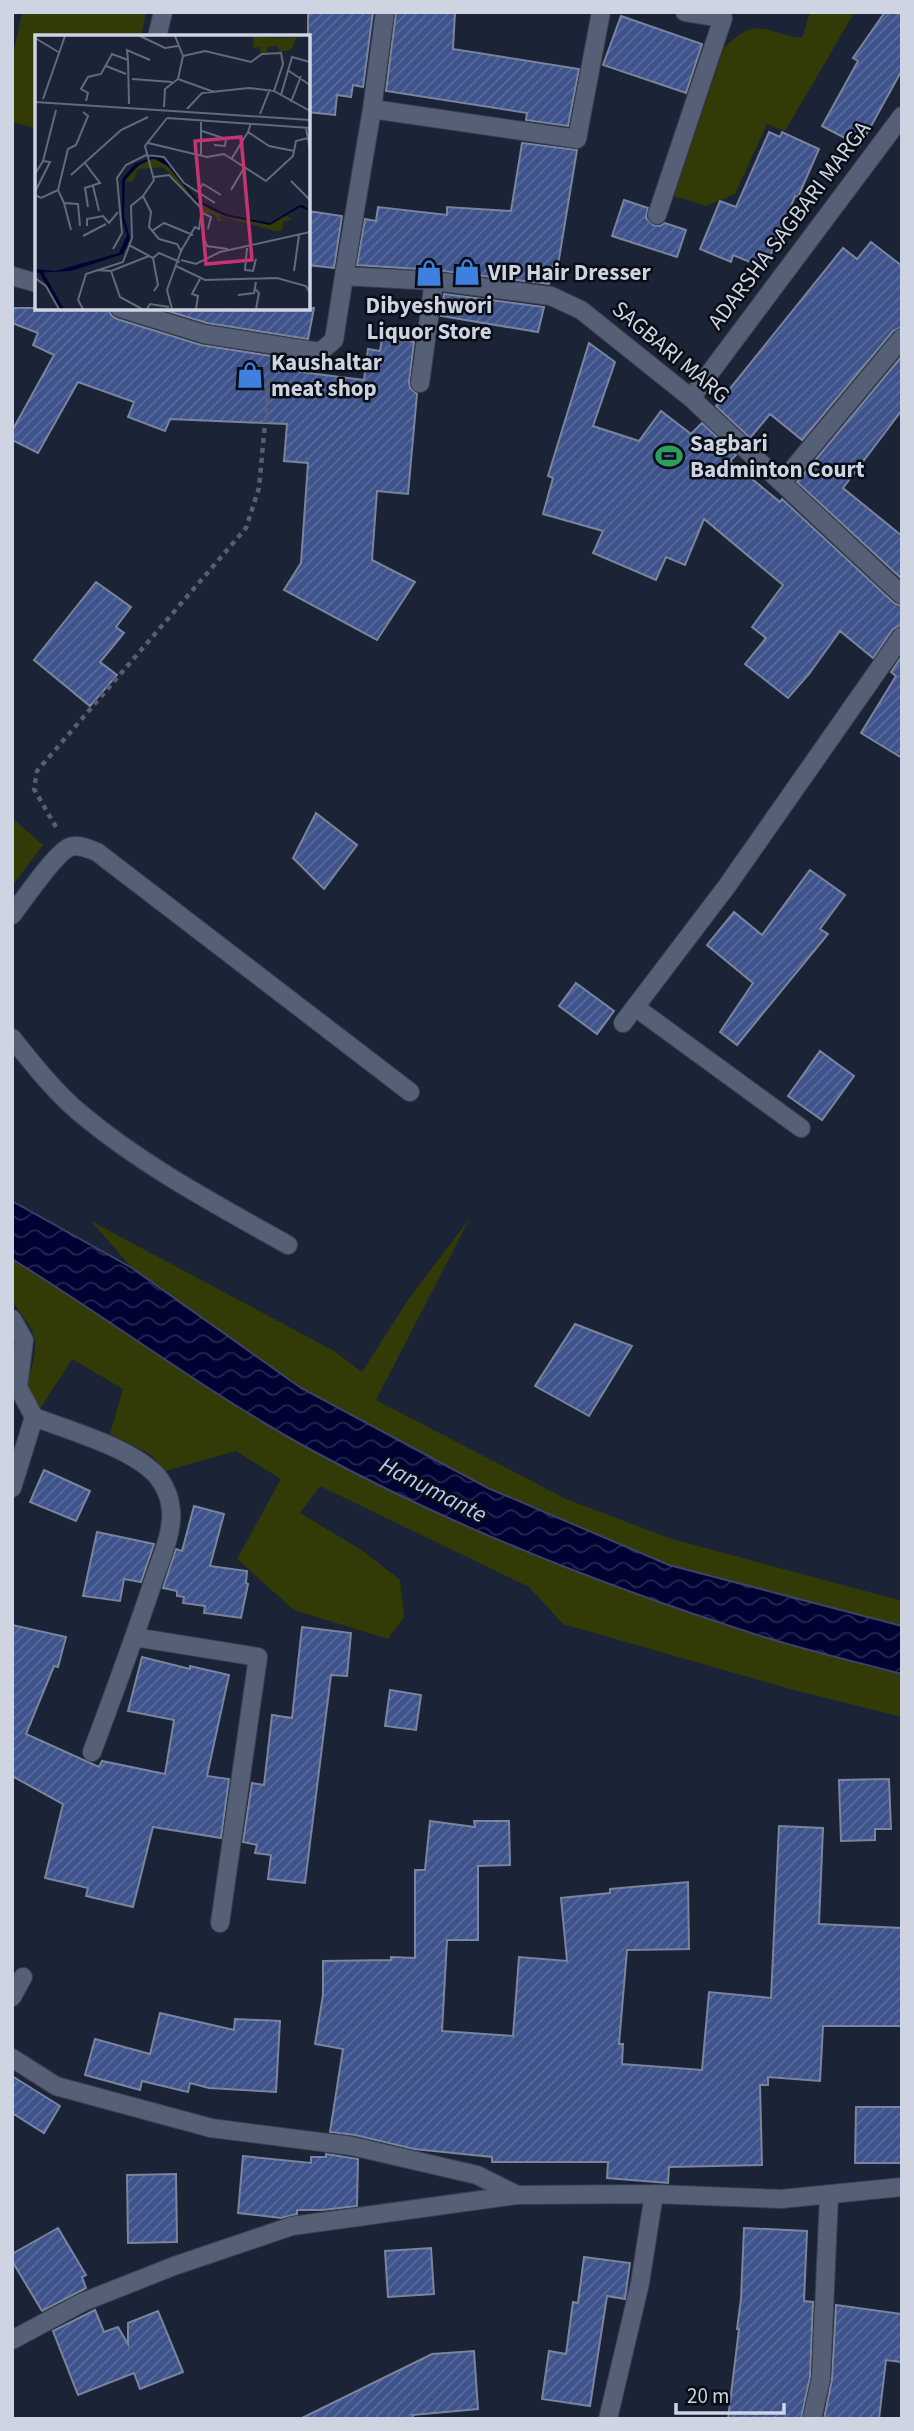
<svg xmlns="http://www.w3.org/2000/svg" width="914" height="2431" font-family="'Source Sans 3',sans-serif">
  <defs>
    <pattern id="water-waves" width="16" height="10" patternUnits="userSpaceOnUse" patternTransform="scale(1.75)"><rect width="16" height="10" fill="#000233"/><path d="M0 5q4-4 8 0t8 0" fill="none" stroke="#242650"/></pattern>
    <pattern id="building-hatch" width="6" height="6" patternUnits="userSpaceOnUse" patternTransform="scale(1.75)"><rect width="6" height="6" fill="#3e538c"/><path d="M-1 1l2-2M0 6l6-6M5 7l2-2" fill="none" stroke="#596b9c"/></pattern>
  </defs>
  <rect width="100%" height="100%" fill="#1b2336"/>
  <path fill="#323a05" d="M22,12H146L141,37H37V129L12,122V60Z
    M810,12H848L853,15L785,131L767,124L735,194L706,206L674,196L724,48C758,14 763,33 802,38Z
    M12,818L43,845L12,886Z
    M470,1218L376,1400L566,1499L672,1539L902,1601V1626L669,1565L488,1488L301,1388L132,1268L91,1221L334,1351L362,1372L408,1300Z
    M12,1259L315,1452L455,1521L620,1588L765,1637L902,1674V1717L794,1690L563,1624L529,1587L320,1486L300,1513L363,1551L400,1580L404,1617L388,1639L294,1610L237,1559L281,1479L236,1451L165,1471L150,1454L110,1434L123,1389L72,1359L40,1409C16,1383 37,1372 35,1342C34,1324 15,1311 12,1298C10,1286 12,1271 12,1259Z"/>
  <path fill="url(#water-waves)" stroke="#3e4168" stroke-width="2" d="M12,1201L132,1268L301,1388L488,1488L669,1565L902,1626V1674C856,1662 809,1651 764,1637C612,1589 455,1528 315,1452C210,1395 114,1322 12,1259Z"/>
  <path fill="url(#building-hatch)" stroke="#7a849c" stroke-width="2" d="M308,12H373L363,87L353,85L351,97L337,95L335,115L308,112Z
    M396,12H455L453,49L579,69L568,126L526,120L527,113L386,91Z
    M885,12H902V70L860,146L822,126L858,61L853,58Z
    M621,16L702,44L686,93L603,65Z
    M769,132L780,137L782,132L819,149L798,197L795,196L765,268L733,255L731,262L700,249L720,201L736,207Z
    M522,143L577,150L558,265L553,264L549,284L435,270L357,265L365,219L376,221L378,207L447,215V207L511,211Z
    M624,200L648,208L646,218L653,225L660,226L665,223L686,230L677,257L612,236Z
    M308,211L342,216L334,268L308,265Z
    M871,242L902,266V327L893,331L802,440L770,414L750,438L716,406L843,248L857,259Z
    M444,294L544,307L538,332L441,316Z
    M12,308H109L111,315L117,319L201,345L303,361L300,372L364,380L368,349L380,351L382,338L414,342L409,382L410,388L417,394L408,494L377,491L372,560L415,582L377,640L284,590L301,563L308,463L284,461L287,424L170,419L165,431L128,417L134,402L78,382L38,453L12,440V431L54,355L33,345L38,333L12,323Z
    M158,308H314L308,339L207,323Z
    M589,343L615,362L593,426L639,441L661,411L691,434L702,423L736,455L730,461L780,502L782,499L894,603L902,606V625L893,629L873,658L840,631L809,674L788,698L745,664L766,638L752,627L783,585L704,519L685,565L666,557L656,580L593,553L603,531L543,514L553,478L548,476Z
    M902,356V410L843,488L902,536V579L797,482Z
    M96,582L131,607L116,627L124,633L100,662L117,675L90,706L34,660Z
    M902,656V758L861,733L896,676L891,672Z
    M316,813L357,845L324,889L293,858Z
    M810,870L845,895L820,929L828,934L737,1045L720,1032L753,983L707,945L734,912L762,935Z
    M576,983L614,1011L597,1034L559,1006Z
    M820,1051L854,1076L822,1120L788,1096Z
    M575,1324L632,1346L589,1416L535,1386Z
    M44,1470L90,1491L76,1521L30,1502Z
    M194,1506L224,1514L210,1566L247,1571L246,1583L248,1584L241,1618L204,1613L205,1606L183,1603L184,1597L177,1596V1591L163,1588L176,1549L182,1551Z
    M97,1532L154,1544L141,1582L124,1579L120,1601L83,1596Z
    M12,1625L66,1637L58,1667L54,1666L26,1734L99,1767L102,1761L165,1774L174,1720L128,1711L142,1657L190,1669V1666L229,1675L207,1776L229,1779L221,1838L153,1827L133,1907L86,1896L88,1888L45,1878L63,1804L12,1776Z
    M302,1627L351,1633L347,1676L331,1675L305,1883L268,1879L271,1855L255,1853L257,1845L243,1842L252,1783L264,1785L272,1715L292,1718Z
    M390,1690L421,1695L416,1730L385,1726Z
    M889,1779L891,1829H875V1840L841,1841L839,1780Z
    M430,1821L475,1827L474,1821H509L510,1865L478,1866V1940H447L442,2031L513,2036L519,1957L567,1961L561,1898L610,1893V1889L688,1882L689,1949L627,1950L619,2044H623L622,2064L702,2070L709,1992L771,1998L779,1826L823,1828L819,1924L902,1928V2026H823L820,2081L768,2077V2085H760L762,2165L669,2167L668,2183L607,2178L608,2162H492V2157L414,2149L355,2135L330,2132L343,2049L315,2044L323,1995V1961L391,1960V1957L415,1958V1870H425Z
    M160,2013L234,2030L235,2019L280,2021L276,2092L209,2088L190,2083L188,2092L142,2081L140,2090L85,2075L95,2039L150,2054Z
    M12,2076L60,2106L44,2133L12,2113Z
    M856,2107H902V2163H855Z
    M326,2154L358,2159L357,2206L322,2210H297V2214L281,2218L238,2213L243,2156L311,2163V2157H326Z
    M176,2174L177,2242L128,2243L127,2175Z
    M58,2228L86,2275L82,2277L86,2288L42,2311L12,2261V2254Z
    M744,2228L807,2231L804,2301L813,2302L810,2377L801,2419H728L739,2329H737L741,2299Z
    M431,2248L434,2294L388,2297L385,2251Z
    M584,2257L630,2263L625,2299L607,2296L590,2406L542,2399L549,2351L566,2354L573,2302L578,2303Z
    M836,2305L902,2314V2362L886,2360L879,2419H824L832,2379Z
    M95,2310L104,2332L118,2327L128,2344V2323L158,2311L183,2372L140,2389L134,2373L78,2395L53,2331Z
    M474,2351L478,2409L412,2415L414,2419H300L432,2354Z"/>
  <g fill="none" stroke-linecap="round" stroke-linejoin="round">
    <defs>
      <path id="minor" d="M157,37L163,12
        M372,109L577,139L601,12
        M657,215L723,18L685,12
        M12,276L37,283
        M344,276L372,109L385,12
        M120,308L204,334L320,352L334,340L344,276L434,281L551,296L581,310L691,398L902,595
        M420,383L434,281
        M691,398L902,116
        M782,482L902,338
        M12,915C23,901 56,852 70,847C79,844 89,849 97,852L410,1092
        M635,1007L801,1128
        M623,1023L727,886L902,636
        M12,1038C33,1064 54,1091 80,1113C143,1166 217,1205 288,1245
        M12,1319L24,1340L18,1387L34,1417L12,1488
        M34,1417C70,1431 133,1448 158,1477C165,1486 170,1498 171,1510C173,1534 160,1560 153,1582C134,1639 113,1696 92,1752
        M134,1637L258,1657L220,1923
        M12,1997L23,1977
        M12,2058L56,2086L211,2128L352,2146L477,2175L517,2195
        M12,2340L83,2302L174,2266L292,2226L517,2195L654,2194L781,2199L902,2187
        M608,2419L640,2283L654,2194
        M812,2419L821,2378L829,2196"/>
    </defs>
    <use href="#minor" stroke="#3a4050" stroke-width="20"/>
    <path stroke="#575e6f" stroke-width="4.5" stroke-dasharray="5 5" stroke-linecap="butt" d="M56,827L34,789L37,771L246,528L259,488L270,369"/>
    <use href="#minor" stroke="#555f75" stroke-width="18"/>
  </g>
  <defs>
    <symbol id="shop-bare" viewBox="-9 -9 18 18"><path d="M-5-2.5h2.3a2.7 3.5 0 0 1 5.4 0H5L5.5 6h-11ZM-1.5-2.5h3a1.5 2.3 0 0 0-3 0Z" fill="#3f7fe0" stroke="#090d15" stroke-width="2.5" paint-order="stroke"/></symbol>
    <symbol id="stadium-bare" viewBox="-9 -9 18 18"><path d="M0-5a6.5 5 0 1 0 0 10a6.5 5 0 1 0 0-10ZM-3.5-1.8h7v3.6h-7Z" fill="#2e9e5b" stroke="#090d15" stroke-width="2.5" paint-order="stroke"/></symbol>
  </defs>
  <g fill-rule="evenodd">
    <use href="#shop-bare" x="448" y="253" width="38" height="38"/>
    <use href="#shop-bare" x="410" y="254" width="38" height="38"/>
    <use href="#shop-bare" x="231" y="356" width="38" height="38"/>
    <use href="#stadium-bare" x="650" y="437" width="38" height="38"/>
  </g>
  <g text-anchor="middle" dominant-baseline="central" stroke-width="5" stroke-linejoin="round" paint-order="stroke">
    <g font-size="23" fill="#cfd4e2" stroke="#090d15">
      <text transform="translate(789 225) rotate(-53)">ADARSHA SAGBARI MARGA</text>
      <text transform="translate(671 352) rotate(40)">SAGBARI MARG</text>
    </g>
    <g font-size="23" font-weight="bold" fill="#cfd4e2" stroke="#090d15" text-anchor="start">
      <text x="488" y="272">VIP Hair Dresser</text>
      <text x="429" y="305" text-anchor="middle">Dibyeshwori<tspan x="429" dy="26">Liquor Store</tspan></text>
      <text x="271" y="362">Kaushaltar<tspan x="271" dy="26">meat shop</tspan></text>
      <text x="690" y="443">Sagbari<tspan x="690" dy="26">Badminton Court</tspan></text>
    </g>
    <g font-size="24" font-style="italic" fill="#b1cafc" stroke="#090d15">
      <text transform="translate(433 1490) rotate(27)">Hanumante</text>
    </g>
  </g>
  <g transform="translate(35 35)">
    <rect width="275" height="275" fill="#1b2336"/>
    <path d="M218,1L242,3L262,2L256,15L245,17L241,11L232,12V18H226L225,12L219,13ZM115,124L129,127L162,167L182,178L230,189L252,181L257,184L248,187L247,196H240L183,180L188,186H182L181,180L168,177L128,132L103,134L98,146L90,147L100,133Z" fill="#323a05"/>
    <path d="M122,120L132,127L161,164L191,179L235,188L263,171L268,170L275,176L265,172L235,190L190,181L162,167L134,132L119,123L104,130L90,145L89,181L95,204L88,219L36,236L0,238V234L20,236L84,218L92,200L87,183V144L100,129Z" fill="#000233"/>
    <path fill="none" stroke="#000233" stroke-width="3.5" d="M6,237L27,274"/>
    <path fill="none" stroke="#636a7b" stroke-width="2" d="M105,1L130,13L143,11M0,3L25,18M148,21L170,16L216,27L227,19L246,18L248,29L239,56M93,25L92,15L115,25M71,31L91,39M254,36L275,50M97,44L137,47M143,44L179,57M246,60L257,22L275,27M8,64L30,1M51,66L53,58L46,54L53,42L66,39L77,19L93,25L94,69M0,67L275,85M256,67L266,41M129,72L130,54L143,44L148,21L140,1M152,74L167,58L214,53L239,56L275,76M225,79L235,54M132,83L275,93M132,83L110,111L119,145L108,161L116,177L114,192L124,204L142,209L146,216L132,255L137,274M216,88L213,97L234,111L259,116M271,93L275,115M167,96L191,104L190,111L179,110M113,108L172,122L189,119L231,146L258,121L261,106L273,103M166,121V85M197,123L213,97M49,127L65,148L50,153L53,172M0,139L8,126L21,75M36,140L86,95L113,82M119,142L134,140L167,174L164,194L160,192L146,216M256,146L275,165M58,151L64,176M196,155L209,133M163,156L168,149L186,160M0,157L15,127L8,126M0,160L6,163L23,155M29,168L36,195M168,178L176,182L173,194M45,191L43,169L29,168L23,155L33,114L41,110L53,81L48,77M52,191V184L68,181L74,188L83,177M117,196L129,188L158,200M48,201L71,189M170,206L172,211L193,214M94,210L118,223L123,250L119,256M212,213L210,235L218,236L221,224M78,214L87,198L82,143L91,130L111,120L129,122L149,148L180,168M118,223L124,218L145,227M146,225L161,229L185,217L275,197M141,231L170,245L242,243L271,251L275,258M62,235L76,236L85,262L107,274M76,236L114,221M259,236L264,200M0,243L11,251L24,274M220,254L224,258L221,274M203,260L219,258L221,247M48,274L43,265L51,239L88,227L97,203L96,171L108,161M112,274L115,269L134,272M161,274L163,261L157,259L165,244"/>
    <path fill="#c4346f" fill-opacity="0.15" stroke="#c4346f" stroke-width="3.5" d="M206,102L217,225L171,229L160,106Z"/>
    <rect width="275" height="275" fill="none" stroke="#cfd4e2" stroke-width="3.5"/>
  </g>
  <rect width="914" height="2431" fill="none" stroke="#cfd4e2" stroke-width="28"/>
  <path d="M676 2403v10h108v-10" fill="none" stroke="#cfd4e2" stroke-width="3.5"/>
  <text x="687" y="2403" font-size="21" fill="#cfd4e2" stroke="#090d15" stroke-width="5" paint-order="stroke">20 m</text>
</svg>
